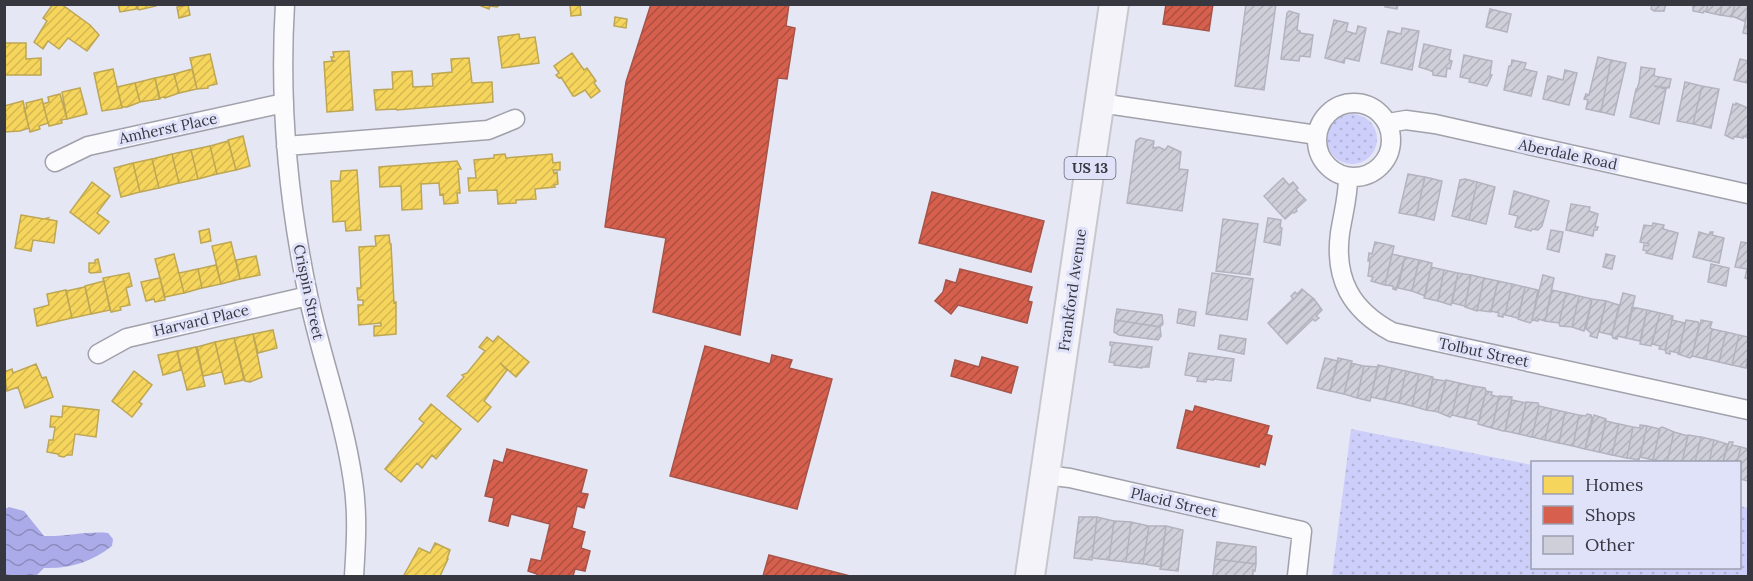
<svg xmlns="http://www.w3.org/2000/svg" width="1753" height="581" font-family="Lora,serif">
  <defs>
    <pattern id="grass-dots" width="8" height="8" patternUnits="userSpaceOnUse" patternTransform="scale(1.5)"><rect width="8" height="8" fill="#cdcef9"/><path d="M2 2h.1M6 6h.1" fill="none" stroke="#b1b2d6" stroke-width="1.8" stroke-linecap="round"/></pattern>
    <pattern id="water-waves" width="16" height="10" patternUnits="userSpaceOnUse" patternTransform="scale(1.5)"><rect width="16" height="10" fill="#ababe9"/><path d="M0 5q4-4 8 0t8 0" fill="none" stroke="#8c8cbe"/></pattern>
    <pattern id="homes-hatch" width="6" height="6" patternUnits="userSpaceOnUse" patternTransform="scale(1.5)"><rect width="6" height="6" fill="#f6d55c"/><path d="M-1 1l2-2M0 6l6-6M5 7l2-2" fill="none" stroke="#d4b751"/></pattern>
    <pattern id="shops-hatch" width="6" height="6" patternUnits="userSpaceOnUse" patternTransform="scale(1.5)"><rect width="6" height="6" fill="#d6604d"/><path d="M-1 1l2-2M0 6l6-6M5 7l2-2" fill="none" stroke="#ae5041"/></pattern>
    <pattern id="building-hatch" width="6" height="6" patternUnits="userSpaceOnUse" patternTransform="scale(1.5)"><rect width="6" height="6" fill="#cfcfda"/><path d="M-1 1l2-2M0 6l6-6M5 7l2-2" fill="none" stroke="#b2b2bc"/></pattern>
  </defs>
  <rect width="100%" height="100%" fill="#e6e7f4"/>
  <path fill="url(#grass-dots)" d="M1327 139a25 25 0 1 1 50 0a25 25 0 1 1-50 0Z
    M1351,429L1532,465V568H1740V506L1748,508V576H1332Z"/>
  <path fill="url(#water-waves)" d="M9,507L24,511L44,536C65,537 87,531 108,533L113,539L112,546C92,562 69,569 44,568L36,576H5V509Z"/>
  <path fill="url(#homes-hatch)" stroke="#bda654" stroke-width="1.5" d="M53,4H61L90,25L99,35L87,51L68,38L59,49L48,41L43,49L34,42L47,21L43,18Z
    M118,4H136L137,9L120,12Z
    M136,4H156V6L139,10Z
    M481,4H501L497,7L490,6L489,9L481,6Z
    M580,4L581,15L571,16L570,5Z
    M188,5L190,15L179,18L177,7Z
    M615,17L627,19L626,28L614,26Z
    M519,34L520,39L535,37L539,63L502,68L498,37Z
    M4,43H26V59L41,58V75H4Z
    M349,51L353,110L327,112L324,62L334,61L332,60L331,57H334L333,52Z
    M572,53L584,70L587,68L596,81L594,83L600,91L591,98L585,90L575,96H573L561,77L559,78L556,75L559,73L554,66Z
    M210,54L217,84L208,86V88L197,89L190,58Z
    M469,58L472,83L492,82L493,102L397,110L396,109L376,110L374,90L393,89L392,72L412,71L413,87L433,86L432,74L452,72L451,59Z
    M113,69L122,108L102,111L94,73Z
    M192,69L197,89L179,93L174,74Z
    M174,74L179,93L165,98V97L159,98L155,78Z
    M155,78L160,99L140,102L135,83Z
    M135,83L140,102L127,107H122L117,87Z
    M80,88L87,114L67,119L62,92Z
    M60,94L67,119L61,120L62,123L49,126L43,104L49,102L48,97Z
    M42,99L48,123L39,126L40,129L30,132L24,108H27L26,103Z
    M23,101L29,128L20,131L4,132V116H6L4,106Z
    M243,136L250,166L236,170L228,140Z
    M228,141L236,170L217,174L210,146Z
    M210,146L217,174L198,179L191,150Z
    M191,150L198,179L179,183L172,154Z
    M172,154L179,183L159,188L152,159Z
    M505,154L506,158L552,154L553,163L560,162V170H553L554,173L557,172L558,184L554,185L555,187L535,189L536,199L516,200V203L498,204L497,190L469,191L468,178H476L474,160L494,158V155Z
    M152,159L159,188L140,192L133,163Z
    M457,161L461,169H458L460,193H457L458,203L444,204L443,194L440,195L439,183L421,184L422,209L402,210L401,186L380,187L379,167Z
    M133,163L140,192L121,197L114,168Z
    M357,170L361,230L346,231L345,221L333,222L331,181H340L341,171Z
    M92,182L110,196L97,213L109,222L99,234L70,212Z
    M21,215L44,219L48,218L47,219L57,221L54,243L33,240L31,251L15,248Z
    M209,229L211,241L201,243L199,231Z
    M389,235L390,244H391L394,303L396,302V334L374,336V326H381V323L359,325L358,305H363V300H358L357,288H361L359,247L376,246L375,236Z
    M231,242L240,279L221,284L212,246Z
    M174,254L184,293L165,297L155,259Z
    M256,256L260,275L240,279L236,260Z
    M98,259L101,272L91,273L89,272V263H95V260Z
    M216,265L221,284L202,288L198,269Z
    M198,269L202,288L184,293L179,273Z
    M129,273L132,286L126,288L130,305L120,307L121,310L111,312L103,278Z
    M160,278L165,300L155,302L154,299L146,301L141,282Z
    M104,281L110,310L91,314L85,286Z
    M85,287L91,314L72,318L66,291Z
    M66,290L72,318L37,326L34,309L49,305L47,294Z
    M273,330L277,348L258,353L253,334Z
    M253,334L262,377L250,382L245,381L234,338Z
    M498,336L529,362L516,377L500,363L507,370L484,401L491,407L478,422L447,396L464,377L462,375L467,373L485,351L479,347L487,337L493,342Z
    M234,338L244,380L225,384L215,342Z
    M215,342L222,372L203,376L197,347Z
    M196,347L205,386L187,390L177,351Z
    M177,351L181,370L163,375L158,355Z
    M36,364L42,378L46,377L53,397L25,408L18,387L7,391L4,372L12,369L13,373Z
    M134,371L152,385L139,402L142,404L132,417L112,401Z
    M431,404L461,429L436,459L432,455L422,468L417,463L401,482L385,469L424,423L419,419Z
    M63,406L99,410L96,437L75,434L72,455H67L64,457L59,456L58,454L47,452L49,440H53L55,427H50L51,416L62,417Z
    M435,543L450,550L447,559H448L440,576H405L404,575L419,548L430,553Z"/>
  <path fill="url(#shops-hatch)" stroke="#a65449" stroke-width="1.5" d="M651,4H789L786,26L795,28L787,79L778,78L740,335L653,312L666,238L605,227L626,82Z
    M1166,4H1213L1209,31L1163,24Z
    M932,192L1044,221L1031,272L919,243Z
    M960,269L1032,287L1028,301L1032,302L1027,323L958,305L951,314L935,301L943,292L946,280L956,283Z
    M705,346L770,364L772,355L792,360L789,368L832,379L797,509L670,476Z
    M982,357L1018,367L1011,393L951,376L955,360L979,367Z
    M1195,406L1269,426L1267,433L1265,434L1272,436L1265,465L1260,463L1259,467L1177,448L1186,410L1193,412Z
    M507,449L587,470L581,493L588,494L584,508L577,506L572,528L585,532L581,548L590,551L585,571L575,569L573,576H537V574L528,571L531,559L541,561L550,524L511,514L508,526L489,521L494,498L485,496L494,460L503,463Z
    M769,555L850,576H763Z"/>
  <path fill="url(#building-hatch)" stroke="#b2b3be" stroke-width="1.5" d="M1246,4H1276L1264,90L1235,86Z
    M1386,4H1398L1397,9L1385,7Z
    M1652,4H1666L1664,11H1654L1651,9Z
    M1693,4H1708L1706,12L1704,11L1703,13L1693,11Z
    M1708,4H1722L1720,15L1706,12Z
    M1722,4H1735L1732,17L1720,15Z
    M1735,4H1748L1746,19L1744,21L1732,16Z
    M1490,9L1511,14L1507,32L1486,27Z
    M1748,9V34L1743,33Z
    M1289,11L1299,14L1297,30L1300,31V33L1313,35L1310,57L1300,56L1299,61L1281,59L1287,13Z
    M1334,20L1348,23L1346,31L1356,34L1358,26L1366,28L1359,61L1345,58L1344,63L1325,58Z
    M1402,28L1419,31L1412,70L1381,63L1388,31L1401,34Z
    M1424,44L1451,50L1449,60L1452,61L1450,69L1447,68L1446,77L1433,75V72L1429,70L1419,67Z
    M1464,55L1492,61L1490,75H1492L1487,86L1469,82L1470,79L1460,77Z
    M1598,57L1611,60L1601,112L1586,109L1588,100L1584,99L1586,94L1589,95Z
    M1740,59L1748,61V83L1734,80Z
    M1512,60L1526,63L1524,69L1537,72L1531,96L1504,90L1509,66H1511Z
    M1611,60L1626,63L1614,115L1601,112Z
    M1641,67L1655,69L1654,76L1671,79L1669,88L1654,86L1666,89L1659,124L1630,117L1636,89H1637L1639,83Z
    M1565,70L1577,73L1569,105L1543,99L1548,76L1563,80Z
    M1685,82L1702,86L1693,124L1677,121Z
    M1702,86L1719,89L1711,128L1693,124Z
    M1736,103L1748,108V138L1743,136V138L1738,137V133L1737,137H1734L1733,139L1725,135L1733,104L1736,105Z
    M1140,138L1154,141L1153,148L1159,147L1165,150L1168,146L1181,152L1179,169L1188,170L1182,211L1127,203L1136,141Z
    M1408,174L1425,177L1416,216L1399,213Z
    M1425,177L1442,181L1434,220L1416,216Z
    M1283,178L1289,185L1293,182L1298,188L1296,190L1306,200L1296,209L1297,211L1294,213L1293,212L1285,219L1264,196Z
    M1465,179L1477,182L1469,220L1452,216L1460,180Z
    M1477,182L1495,187L1486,224L1469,220Z
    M1514,191L1549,201L1542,226L1538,230L1532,229L1531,231L1515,227L1518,216L1509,214Z
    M1571,204L1590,207L1589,211L1598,214L1595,227H1598L1597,230H1594L1593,236L1566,230Z
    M1268,218L1281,220L1280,228H1282L1280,245L1264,242Z
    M1223,219L1258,224L1250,275L1216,271Z
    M1653,223L1664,225L1663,229L1678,233L1672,259L1646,253L1647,251L1643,250L1644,245L1648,246L1649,244L1640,242L1644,225L1652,226Z
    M1551,230L1563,232L1559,252L1547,249Z
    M1699,232L1709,235L1710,232H1713L1712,235L1724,238L1719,263L1693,257Z
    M1375,242L1394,246L1385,285L1371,281L1373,277L1368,276L1370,261H1368L1369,253L1372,254Z
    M1741,242L1748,243V279L1745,278L1747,269L1735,267Z
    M1392,254L1405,257L1396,290L1393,289V286L1385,285Z
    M1606,254L1615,256L1612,269L1603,267Z
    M1405,257L1419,260L1412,291L1398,288Z
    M1419,260L1432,263L1425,296L1412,291Z
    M1711,264L1729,268L1726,286L1708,282Z
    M1431,267L1444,270L1438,301L1424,298Z
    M1444,270L1458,273L1451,305L1438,301Z
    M1212,273L1253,279L1247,320L1206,314Z
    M1458,273L1471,275L1465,306L1452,303Z
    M1471,275L1484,278L1477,311L1465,307Z
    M1543,275L1554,278L1545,321L1538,319V321L1532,320Z
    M1484,278L1498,281L1491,312L1477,310Z
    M1498,281L1512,284L1505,315L1503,314V317L1498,316L1499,313L1491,311Z
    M1512,284L1525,287L1518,318L1505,315Z
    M1525,287L1538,290L1532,321L1530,323L1518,319Z
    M1302,289L1314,299L1278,334L1268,323L1293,299L1291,296L1295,292L1297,294Z
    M1552,290L1566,293L1559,323L1545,321Z
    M1566,293L1579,296L1572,327L1560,326L1559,323Z
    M1623,293L1635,296L1626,338L1618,336L1617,339L1613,338L1612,335Z
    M1579,296L1592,299L1584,331L1572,327Z
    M1314,299L1322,310L1316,316L1319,318L1315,321L1313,319L1287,344L1278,334Z
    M1592,299L1606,301L1597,338L1590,336L1591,333L1586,329Z
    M1606,301L1619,305L1612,335L1599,332Z
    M1632,307L1647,310L1640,341L1626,338Z
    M1117,309L1162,315L1163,324L1160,327L1115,320Z
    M1179,309L1196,312L1194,326L1177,323Z
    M1647,310L1660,313L1651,346L1640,344Z
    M1660,313L1673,316L1665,350L1659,349L1660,346L1652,344Z
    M1115,320L1160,327L1161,336L1158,340L1119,335L1114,332Z
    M1672,320L1685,323L1679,353L1670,351V354L1666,353L1665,350Z
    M1686,320L1698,322L1699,326L1692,356L1690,358L1678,354Z
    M1701,320L1712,322L1710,328L1712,329L1706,359L1692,356Z
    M1712,329L1726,332L1719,362L1706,359Z
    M1726,332L1739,335L1732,365L1719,362Z
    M1220,335L1246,339L1244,354L1218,349Z
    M1739,335L1748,337V357L1746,368L1732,365Z
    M1110,342L1152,347L1149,367H1142V368L1114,365L1115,363L1109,362L1112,346L1110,345Z
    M1189,353L1234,359L1231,381L1213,379V380L1207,379L1206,382L1197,381L1198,377L1185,375Z
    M1325,358L1338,361L1330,391L1317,388Z
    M1338,358L1352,361L1344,394L1330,391Z
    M1351,363L1364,366L1357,398L1344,394Z
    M1378,365L1392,368L1385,400L1371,397Z
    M1364,366L1378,367L1370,401L1357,398Z
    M1392,368L1406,371L1399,403L1385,400Z
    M1406,371L1419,374L1412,406L1399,403Z
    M1419,374L1433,377L1426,410L1412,406Z
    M1433,379L1446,381L1438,412L1426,410Z
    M1446,380L1459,383L1452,415L1450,417L1438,412Z
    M1459,383L1473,386L1465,418L1452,415Z
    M1473,386L1485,388L1486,391L1479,421L1465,418Z
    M1486,391L1492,392L1491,395L1499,397L1492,428L1478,424Z
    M1499,396L1512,397L1505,431H1503L1492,428Z
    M1512,400L1526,403L1519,434L1505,431Z
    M1526,402L1538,403L1539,406L1532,437L1519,434Z
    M1539,406L1552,409L1545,440L1532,437Z
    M1552,409L1565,412L1559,443L1545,440Z
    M1565,412L1579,415L1573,446L1559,443Z
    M1587,414L1591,415L1592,418L1585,449L1573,446L1579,415L1586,416Z
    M1594,415L1606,419L1599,452L1585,449Z
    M1606,421L1619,424L1612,455L1599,452Z
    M1619,424L1633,427L1627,458L1612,455Z
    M1640,425L1647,426L1639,460L1627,458L1633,427L1640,428Z
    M1647,426L1660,429L1653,460L1640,457Z
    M1662,427L1674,432L1667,462L1653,460L1660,428Z
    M1674,432L1688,436L1682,462H1667Z
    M1688,435L1701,437L1695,462H1682Z
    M1701,437L1714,440L1709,462H1695Z
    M1714,440L1727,444L1723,462H1709Z
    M1729,442H1733L1732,445L1741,447L1737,462H1723Z
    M1741,447L1748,449V481L1740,479V462H1737Z
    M1079,517H1097L1092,560L1074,558Z
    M1097,517L1114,521L1109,560L1092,558Z
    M1114,521L1131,522L1126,562L1109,560Z
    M1131,522L1149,526L1143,564L1126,562Z
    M1149,526H1166L1161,567L1143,564Z
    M1166,526L1183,530L1178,571L1160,569Z
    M1217,542L1256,547V564L1215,559Z
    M1215,559L1256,564L1255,571L1253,570V576H1213Z"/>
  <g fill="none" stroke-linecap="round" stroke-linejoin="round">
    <defs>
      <path id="street" d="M285,4C279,102 288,200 308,295C321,357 344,418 353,481C358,513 356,545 354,576
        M1317 140a37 37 0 1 1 74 0a37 37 0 1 1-74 0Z
        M1100,103L1317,135
        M1388,123L1406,120L1435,124L1748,194
        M286,146L488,130L515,119
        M55,162L88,146L284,103
        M1348,178C1348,197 1343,214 1340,233C1334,279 1351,310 1392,332L1748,410
        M98,354L127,338L308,296
        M1045,475L1070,478L1302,531L1297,576"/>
      <path id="primary" d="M1030,576L1114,4"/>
    </defs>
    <use href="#street" stroke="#a1a1ab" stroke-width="21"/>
    <use href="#primary" stroke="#c7c7cd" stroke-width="32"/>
    <use href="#street" stroke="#fbfbfd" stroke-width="18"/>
    <use href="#primary" stroke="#f3f3f9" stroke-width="28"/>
  </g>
  <g text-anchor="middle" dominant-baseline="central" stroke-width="6" stroke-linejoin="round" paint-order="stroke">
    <rect fill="#e0e2fa" stroke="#6a6a78" stroke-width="1.5" x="1064.5" y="157" width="51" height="22" rx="4.5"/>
    <g font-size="14" font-weight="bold" fill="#373740">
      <text x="1090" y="168">US 13</text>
    </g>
    <g font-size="15" fill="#373740" stroke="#e0e2fa">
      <text transform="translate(168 128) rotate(-12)">Amherst Place</text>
      <text transform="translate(1568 154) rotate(12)">Aberdale Road</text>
      <text transform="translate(1072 290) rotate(-82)">Frankford Avenue</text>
      <text transform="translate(309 292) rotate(78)">Crispin Street</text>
      <text transform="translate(201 320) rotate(-13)">Harvard Place</text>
      <text transform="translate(1484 352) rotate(12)">Tolbut Street</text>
      <text transform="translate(1174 502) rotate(13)">Placid Street</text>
    </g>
  </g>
  <rect width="1753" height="581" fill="none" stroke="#373740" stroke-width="12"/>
  <rect x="1531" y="461" width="210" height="108" fill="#e0e2fa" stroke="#9c9eb0" stroke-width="1.5"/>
  <rect x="1543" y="476" width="30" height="18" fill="#f6d55c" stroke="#9c9eb0" stroke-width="1.5"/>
  <text x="1585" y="491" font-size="18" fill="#373740">Homes</text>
  <rect x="1543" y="506" width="30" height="18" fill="#d6604d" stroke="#9c9eb0" stroke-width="1.5"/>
  <text x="1585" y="521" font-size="18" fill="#373740">Shops</text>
  <rect x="1543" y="536" width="30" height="18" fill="#cfcfda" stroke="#9c9eb0" stroke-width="1.5"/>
  <text x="1585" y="551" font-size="18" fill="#373740">Other</text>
</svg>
